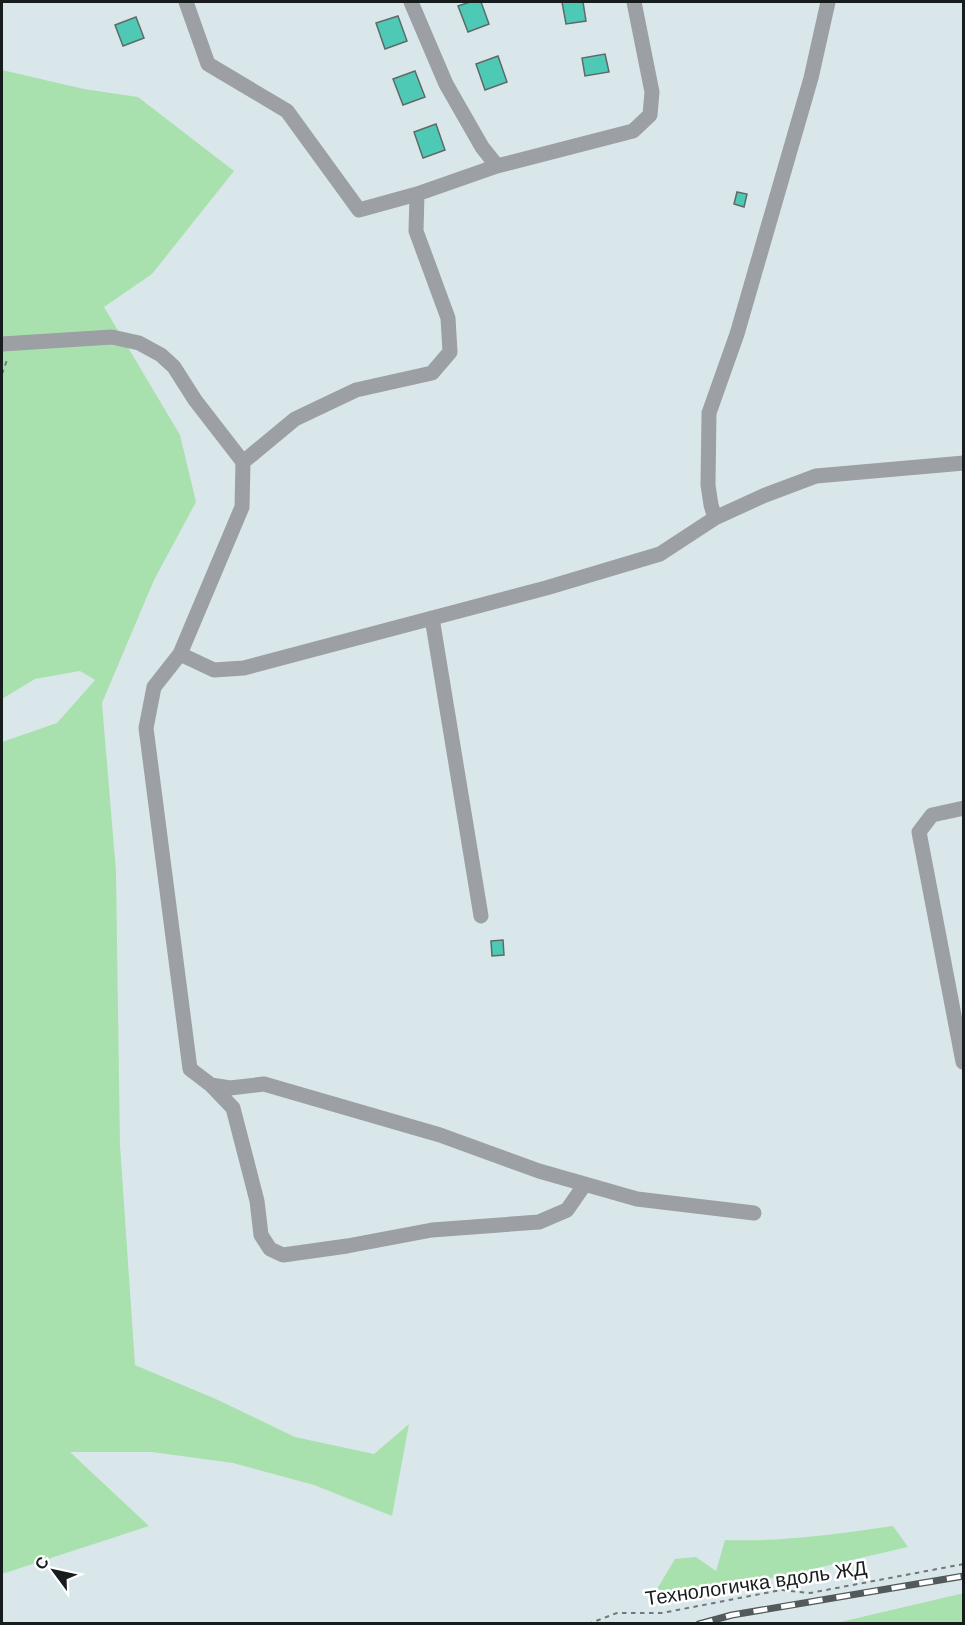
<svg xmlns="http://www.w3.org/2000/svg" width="965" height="1625" font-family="Arial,sans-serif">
  <rect width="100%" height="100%" fill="#dae7ea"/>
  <path fill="#a9e1ae" d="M2,70L84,89L138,97L234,171L152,274L104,307L180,435L196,502L154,580L102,703L116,871L120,1145L135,1365L218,1400L295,1437L374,1454L409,1424L392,1516L314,1485L233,1463L152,1452H70L149,1526L2,1574V742L57,723L95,680L80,671L35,679L2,699Z
    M893,1526L908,1547L791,1574L683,1596L657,1589L675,1559L696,1557L716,1571L725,1540C781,1542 838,1534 893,1526Z
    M960,1594H963V1623H836Z"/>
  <path fill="#4ec9b6" stroke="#5f6a68" stroke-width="1.5" d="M470,2H481L489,24L468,32L458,6Z
    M562,2H583L586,21L566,24Z
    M398,16L407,41L385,49L376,23Z
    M136,17L144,38L123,46L115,25Z
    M605,54L609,72L585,76L582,58Z
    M498,56L507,82L485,90L476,64Z
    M415,71L425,97L403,105L393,79Z
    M436,124L445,150L423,158L414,132Z
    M737,192L747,194L744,207L734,204Z
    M503,940L504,955L492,956L491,941Z"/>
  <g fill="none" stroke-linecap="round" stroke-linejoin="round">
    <path stroke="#6f787a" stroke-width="2" stroke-dasharray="4.5 4.5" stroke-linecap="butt" d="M2,374L8,357
      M588,1624L617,1613H662L781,1590L810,1593L964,1564"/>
    <path stroke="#9c9fa3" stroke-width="15" d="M186,2L208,64L287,111L359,210L417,194L497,166L633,131L650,115L652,92L634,2
      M411,2L446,84L482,147L497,166
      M2,344L112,337L139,343L161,355L174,367L195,400L243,462L242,507L180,654L154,687L146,728L190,1069L211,1085L230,1088L264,1084L440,1135L539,1171L637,1199L754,1213
      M243,462L295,419L356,390L432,373L450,352L448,318L416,231L417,194
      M715,518L711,505L708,485L709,413L737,334L811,78L828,2
      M432,618L481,916
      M180,654L214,670L244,668L546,588L660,554L715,518L763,496L816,476L964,463
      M963,1062L919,832L932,815L964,808
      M211,1085L233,1108L257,1201L261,1235L270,1249L283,1255L347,1246L432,1230L539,1222L567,1210L585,1184"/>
    <defs>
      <path id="rail" d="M699,1624L732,1615L964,1576"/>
    </defs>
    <use href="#rail" stroke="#525a5b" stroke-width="7"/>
    <use href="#rail" stroke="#fff" stroke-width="4.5" stroke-dasharray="14" stroke-linecap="butt"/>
  </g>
  <g text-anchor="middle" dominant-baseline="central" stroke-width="5" stroke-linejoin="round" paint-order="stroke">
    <g font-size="20" fill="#171c1d" stroke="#fff">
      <text transform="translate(756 1583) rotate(-8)">Технологичка вдоль ЖД</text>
    </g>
  </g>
  <rect width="965" height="1625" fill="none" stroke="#171c1d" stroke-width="6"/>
  <g transform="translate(54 1571) rotate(303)" stroke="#ffffff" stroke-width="4.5" paint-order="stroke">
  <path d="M0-4.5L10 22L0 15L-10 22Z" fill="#171c1d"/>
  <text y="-9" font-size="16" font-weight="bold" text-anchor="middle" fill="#171c1d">С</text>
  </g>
</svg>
